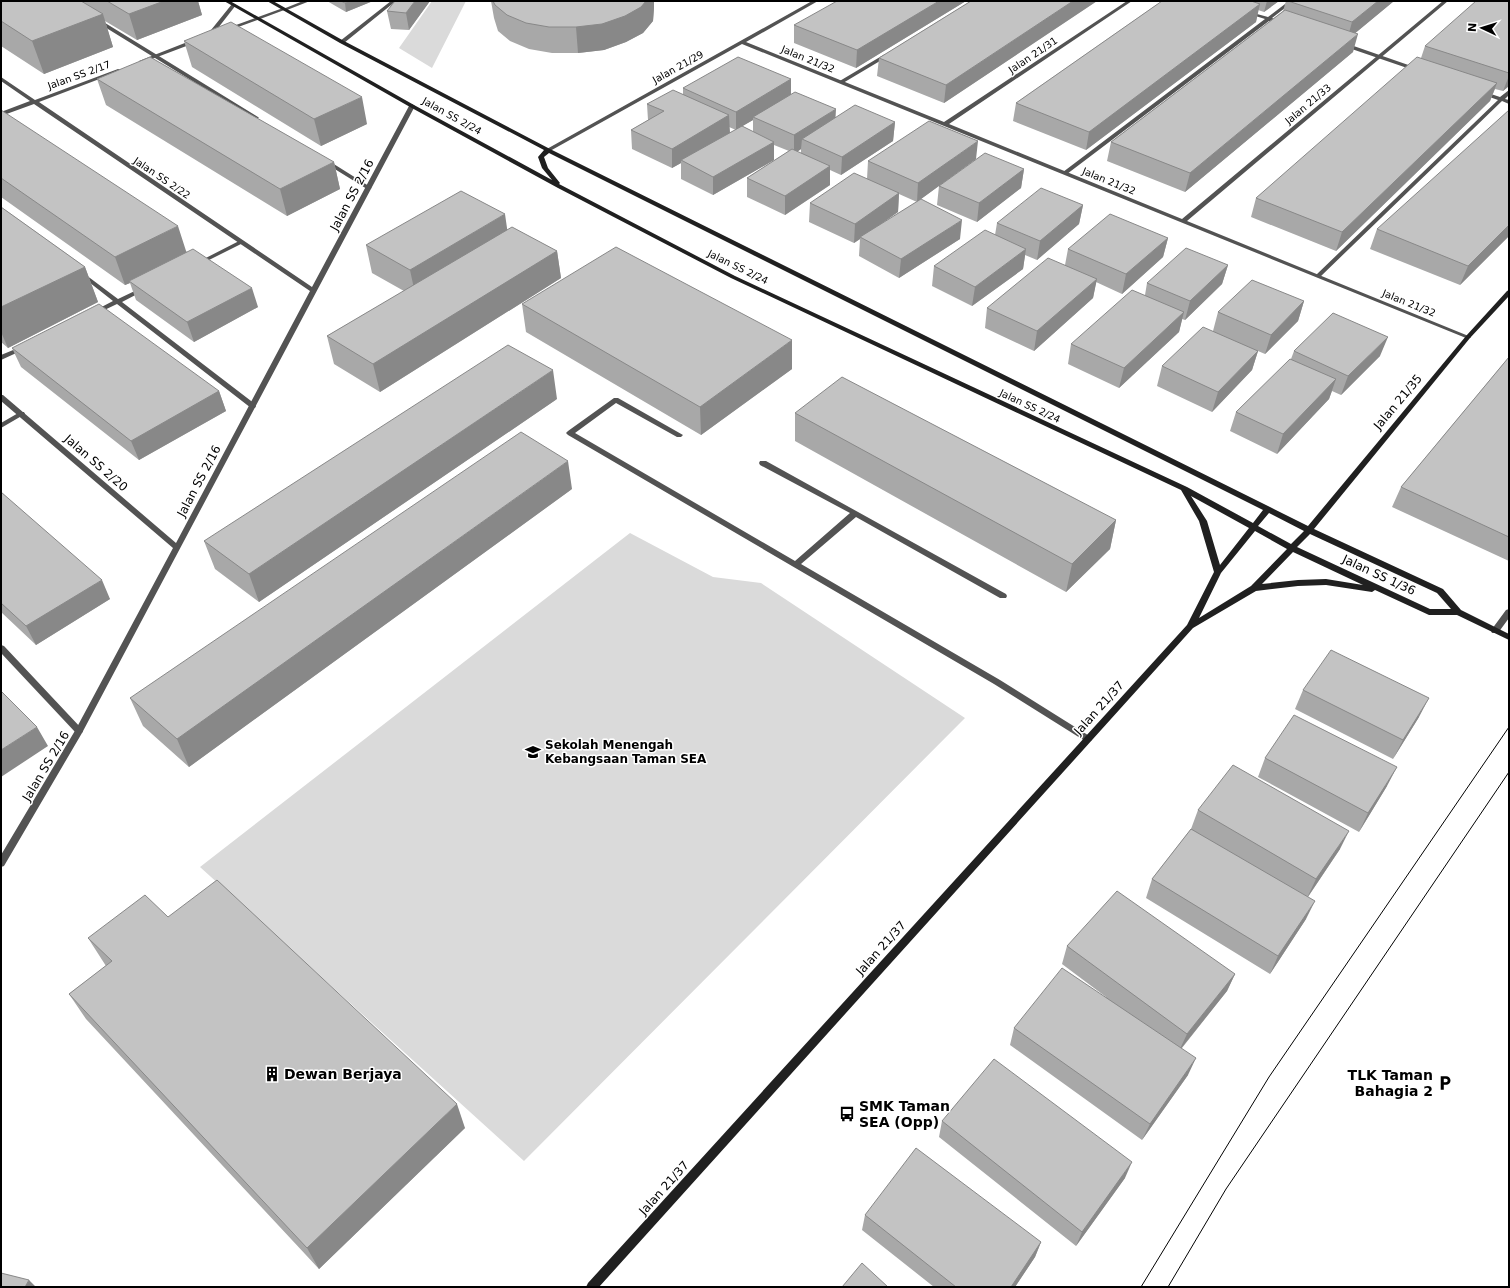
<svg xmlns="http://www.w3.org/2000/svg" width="1510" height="1288" font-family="'DejaVu Sans',sans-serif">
  <rect width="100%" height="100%" fill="#fff"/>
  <path fill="#dadada" d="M432,1H466L432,68L399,48Z
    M630,533L713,577L761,583L965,718L524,1161L200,867Z"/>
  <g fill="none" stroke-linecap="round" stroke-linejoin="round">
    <path fill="#535353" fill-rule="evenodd" d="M303,1H310L287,10L283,9Z
      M391,1H396L344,43H340V41Z
      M1289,1H1294L1272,18L1283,22V24L1269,21L1067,174H1063V172L1265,19L1246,13V11L1268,17Z
      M97,18L258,117L259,118L254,119L95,21L94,20Z
      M1345,43L1417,68L1418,69L1413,70L1343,46L1342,45Z
      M885,54L890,55L843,83L838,82Z
      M1509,90V95L1505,99L1509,100V104L1502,101L1320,277H1316V275L1498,100L1481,94V92H1485L1500,97Z
      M327,160L329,161L372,188L367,189L325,163L324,162Z
      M241,240L244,242L243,243L199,265L196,263Z
      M82,272L118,299L141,288H145V290L122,302L255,404L256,406L255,408H251L117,304L96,314H92V312L113,301L80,275L79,274Z
      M23,346L25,347V349L1,360V355Z
      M614,398H618L683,435L681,437H677L616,403L575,433L795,561L850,513L760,465L759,463L760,461H766L1006,594L1007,596L1006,598H1000L856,517L801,564L1000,680L1091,737L1092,739L1091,741H1085L994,684L568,435L566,433L568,431Z
      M20,412H24L25,414L1,428V423Z
      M1509,609V618L1498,633H1492L1491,631L1492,629L1506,610Z
      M1,645L4,646L82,729L83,731L82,733H76L1,653Z"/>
    <path fill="#535353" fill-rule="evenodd" d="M812,1H818L746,42L944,122L1127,1H1132L949,124L1182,219L1443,1H1448L1187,221L1471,337L1470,338H1466L742,44L550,151L545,150Z
      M232,4L236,5L211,37H207V35Z
      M283,8L287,9L230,30L225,29Z
      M195,39L198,41L197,42L144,62L139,61Z
      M118,69L123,70L39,102L312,287L409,106L412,104L415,106L82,733L4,866L1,867V855L76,729L173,548L1,401V395H3L176,543L310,291L34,104L1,116V112L30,101L1,81V77L35,100Z"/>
    <path fill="#202020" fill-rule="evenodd" d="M224,1H230L414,105L552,180L542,168L538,157L544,150L340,43L267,1H273L344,41L550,149L1308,526L1466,336L1507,291L1509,290V296L1470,338L1314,529L1443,589L1461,610L1509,634V640L1457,615H1429L1375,590L1372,592L1326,585L1298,586L1256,591L1193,628L599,1287H586L588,1283L1187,625L1214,572L1199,521L1181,490L731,278L558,188L410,107ZM549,153L1263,510L1253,523L1187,487L735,276L559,184L560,183L548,168L544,157ZM1191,496L1249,528L1220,565L1207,521ZM1269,513L1304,531L1291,544L1258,526ZM1255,531L1287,549L1251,586L1199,618L1221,573ZM1310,534L1437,593L1451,609H1430L1297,547ZM1293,552L1363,585L1326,579L1298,580L1262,584Z"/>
    <path stroke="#000" stroke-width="1" d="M1141,1287L1269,1077L1509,727
      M1168,1287L1226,1189L1509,772"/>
  </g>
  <path fill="#a8a8a8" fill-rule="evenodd" d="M1,1H198L202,15L137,40L105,21L113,47L44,74L1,46Z
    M327,1H373L346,12Z
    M430,1L409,30L391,29L387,11Z
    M491,1H654V8L653,21L643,33L626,42L604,50L578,53H552L529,49L510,41L498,31L494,18Z
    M966,1L856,68L794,43V25Z
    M971,1H1097L944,103L877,76L879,58Z
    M1162,1H1279L1264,12L1258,10L1256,22L1086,150L1013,121L1016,103Z
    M1286,1H1394L1355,33L1353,52L1185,192L1107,161L1111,142L1283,11Z
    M1509,1V86L1503,91L1495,89L1490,101L1336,251L1251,217L1256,198L1421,58L1425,46Z
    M184,41L367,124L321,146L192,67Z
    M97,79L334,162L340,189L287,216L106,105Z
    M791,79V94L835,117L895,122L893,141L841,175L830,170V185L785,215L747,197V178L789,151L774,145V160L713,195L681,179V163L672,168L632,149L631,130L648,120L647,104L683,94V88ZM753,120V132L742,126ZM729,127L736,130L730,133ZM801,149V153L797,152Z
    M1,110L187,252L258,307L194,342L136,300L130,283L125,285L1,197Z
    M976,159L918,201L960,239L899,278L859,256L860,239L854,243L809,222L810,203L867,179L868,161ZM899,194L917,202L878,226L898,212Z
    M1024,169L1021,188L977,222L937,205L939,186Z
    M1083,205L1079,224L1037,260L1025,255L1023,269L972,306L932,286L934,266L995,235L997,223Z
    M1,207L85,267L98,302L8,348L1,342Z
    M1377,229L1509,236L1460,285L1370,249Z
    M507,230L557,251L561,278L380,392L334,364L327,336L404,291L372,273L366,245Z
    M1168,238L1163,257L1122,294L1096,282L1093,298L1034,351L985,328L987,308L1065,265L1068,249Z
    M1228,265L1222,284L1185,320L1182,319L1179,332L1119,388L1068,364L1071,344L1145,295L1147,283Z
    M1304,301L1298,321L1265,354L1258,351L1252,370L1212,412L1157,386L1162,366L1213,331L1218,312Z
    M522,304L792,369L701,435L526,332Z
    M12,348L219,391L226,411L139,460L21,367Z
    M1294,351L1380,356L1341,395L1332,391L1329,399L1277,454L1230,431L1236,412L1291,359Z
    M1509,357V561L1392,507L1401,487Z
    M557,399L259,602L215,569L204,541Z
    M795,413L1116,520L1110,549L1066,592L795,441Z
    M572,489L189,767L143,726L130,698Z
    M1,492L110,599L36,645L1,612Z
    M1303,690L1419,717L1393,759L1295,709Z
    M1265,758L1387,786L1359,832L1258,777Z
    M1198,810L1340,849L1308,897L1306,919L1270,974L1146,898L1152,879L1191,829Z
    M168,917L465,1128L319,1269L86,1019L69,994L106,966L88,938Z
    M1067,946L1235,974L1227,991L1182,1048L1188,1075L1142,1140L1010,1045L1014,1028L1106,997L1062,964Z
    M942,1121L1125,1178L1076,1246L939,1137Z
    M865,1215L1041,1242L1035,1257L1015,1287H934L862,1230Z"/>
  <path fill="#888" d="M164,1H198L202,15L137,40L129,14Z
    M349,1H373L346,12L345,3Z
    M415,1H430L409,30L406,13Z
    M646,1H654V8L653,21L643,33L626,42L604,50L578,53L576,27Z
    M939,1H966L856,68L857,50Z
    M1073,1H1097L944,103L946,85Z
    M1267,1H1279L1264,12Z
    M1378,1H1394L1347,40L1352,22Z
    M1260,4L1256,22L1086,150L1089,132Z
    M103,14L113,47L44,74L32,41Z
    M1358,34L1353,52L1185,192L1190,173Z
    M1509,76V86L1503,91Z
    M791,79V97L753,117V120L736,130V112Z
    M1497,83L1490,101L1336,251L1342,232Z
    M362,97L367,124L321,146L314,119Z
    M836,109L835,127L802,139L801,149L794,154V135Z
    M729,115L730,134L681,160V163L672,168V149Z
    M895,122L893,141L841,175L842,157Z
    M978,141L976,159L917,202L918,183Z
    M774,142V160L713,195V177Z
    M334,162L340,189L287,216L280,189Z
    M830,166V185L785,215V196Z
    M1024,169L1021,188L977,222L979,203Z
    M899,193L898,212L861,238L860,237V239L854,243L855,224Z
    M1083,205L1079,224L1037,260L1040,241Z
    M505,214L509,242L416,298L410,270Z
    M962,220L960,239L899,278L901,259Z
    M1509,225V236L1460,285L1468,266Z
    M178,226L187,254L129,281L130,283L125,285L115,257Z
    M1168,238L1163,257L1122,294L1126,274Z
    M1026,249L1023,269L972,306L975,287Z
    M557,251L561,278L380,392L373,364Z
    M1228,265L1222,284L1185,320L1190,301Z
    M85,267L98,302L8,348L1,332V307Z
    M1097,279L1093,298L1034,351L1037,331Z
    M252,288L258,307L194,342L187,322Z
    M1304,301L1298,321L1265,354L1271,335Z
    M1184,312L1179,332L1119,388L1124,368Z
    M1388,337L1380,356L1341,395L1348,376Z
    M792,340V369L701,435L700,407Z
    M1258,351L1252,370L1212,412L1218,392Z
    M553,370L557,399L259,602L249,574Z
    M1336,379L1329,399L1277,454L1283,434Z
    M219,391L226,411L139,460L131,441Z
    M568,461L572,489L189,767L177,739Z
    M1116,520L1110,549L1066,592L1072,564Z
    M102,580L110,599L36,645L26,626Z
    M1429,698L1419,717L1393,759L1403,740Z
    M37,727L48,746L1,777V750Z
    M1397,767L1387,786L1359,832L1368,813Z
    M1349,831L1340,849L1307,898L1316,879Z
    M1315,901L1306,919L1270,974L1278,956Z
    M1235,974L1227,991L1179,1051L1187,1034Z
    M1196,1058L1188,1075L1142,1140L1150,1124Z
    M457,1104L465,1128L319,1269L307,1248Z
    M1132,1162L1125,1178L1076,1246L1082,1232Z
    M1041,1242L1035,1257L1015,1287H1011Z
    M29,1280L36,1287H25Z"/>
  <path fill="#c3c3c3" stroke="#888" d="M1,1H81L103,14L32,41L1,21Z
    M107,1H164L129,14Z
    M341,1H349L345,3Z
    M395,1H415L406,13L387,11Z
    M493,1H646L641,7L625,16L602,24L576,27H549L526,23L507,15L495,5Z
    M837,1H939L857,50L794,25Z
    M971,1H1073L946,85L879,58Z
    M1162,1H1251L1260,4L1089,132L1016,103Z
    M1288,1H1378L1352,22Z
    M1476,1H1509V73L1425,46Z
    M1285,10L1358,34L1190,173L1111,142Z
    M231,22L362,97L314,119L184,41Z
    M150,57L334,162L280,189L97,79Z
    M738,57L791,79L736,112L683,88Z
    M1417,57L1497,83L1342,232L1256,198Z
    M673,90L729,115L672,149L631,130L664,111L647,104Z
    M795,92L836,109L794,135L753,117Z
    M855,105L895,122L842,157L802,139Z
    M1,110L178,226L115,257L1,178Z
    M1509,110V225L1468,266L1377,229Z
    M929,121L978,141L918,183L868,161Z
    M742,126L774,142L713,177L681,160Z
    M792,149L830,166L785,196L747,178Z
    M985,153L1024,169L979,203L939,186Z
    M854,173L899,193L855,224L810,203Z
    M1041,188L1083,205L1040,241L997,223Z
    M461,191L505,214L410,270L366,245Z
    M921,199L962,220L901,259L860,237Z
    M1,207L85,267L1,307Z
    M1110,214L1168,238L1126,274L1068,249Z
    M512,227L557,251L373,364L327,336Z
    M985,230L1026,249L975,287L934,266Z
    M616,247L792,340L700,407L522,304Z
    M1186,248L1228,265L1190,301L1147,283Z
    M193,249L252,288L187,322L129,281Z
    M1048,258L1097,279L1037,331L987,308Z
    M1252,280L1304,301L1271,335L1218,312Z
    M1132,290L1184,312L1124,368L1071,344Z
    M99,304L219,391L131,441L12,348Z
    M1333,313L1388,337L1348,376L1294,351Z
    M1203,327L1258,351L1218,392L1162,366Z
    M508,345L553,370L249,574L204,541Z
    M1509,357V537L1401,487Z
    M1290,359L1336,379L1283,434L1236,412Z
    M842,377L1116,520L1072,564L795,413Z
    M521,432L568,461L177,739L130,698Z
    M1,492L102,580L26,626L1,603Z
    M1331,650L1429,698L1403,740L1303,690Z
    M1,691L37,727L1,750Z
    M1294,715L1397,767L1368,813L1265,758Z
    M1233,765L1349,831L1316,879L1198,810Z
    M1191,829L1315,901L1278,956L1152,879Z
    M217,880L457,1104L307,1248L69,994L112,961L88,938L145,895L168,917Z
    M1117,891L1235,974L1187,1034L1067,946Z
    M1062,968L1196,1058L1150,1124L1014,1028Z
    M994,1059L1132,1162L1082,1232L942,1121Z
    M916,1148L1041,1242L1011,1287H956L865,1215Z
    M862,1263L888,1287H842Z
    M1,1273L29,1280L25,1287H1Z"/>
  <defs>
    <symbol id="school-bare" viewBox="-9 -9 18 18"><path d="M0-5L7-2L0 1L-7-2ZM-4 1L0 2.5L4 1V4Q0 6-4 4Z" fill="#000" stroke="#fff" stroke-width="2.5" paint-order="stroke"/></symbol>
    <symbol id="building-bare" viewBox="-9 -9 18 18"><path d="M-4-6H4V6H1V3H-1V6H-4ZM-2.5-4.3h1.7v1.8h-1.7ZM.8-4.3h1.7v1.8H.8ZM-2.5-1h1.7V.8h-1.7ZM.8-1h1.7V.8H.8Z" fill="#000" stroke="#fff" stroke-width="2.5" paint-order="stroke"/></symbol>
    <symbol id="parking-bare" viewBox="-9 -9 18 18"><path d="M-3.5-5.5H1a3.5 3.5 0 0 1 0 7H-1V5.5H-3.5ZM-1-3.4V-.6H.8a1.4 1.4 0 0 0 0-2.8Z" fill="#000" stroke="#fff" stroke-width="2.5" paint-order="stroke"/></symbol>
    <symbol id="bus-bare" viewBox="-9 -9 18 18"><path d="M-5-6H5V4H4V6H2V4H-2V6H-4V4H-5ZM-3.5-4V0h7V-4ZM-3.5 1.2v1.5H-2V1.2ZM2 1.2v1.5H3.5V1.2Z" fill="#000" stroke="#fff" stroke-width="2.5" paint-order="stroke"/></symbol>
  </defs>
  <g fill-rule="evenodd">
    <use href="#school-bare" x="522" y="741" width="22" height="22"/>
    <use href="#building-bare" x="261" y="1063" width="22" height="22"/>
    <use href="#parking-bare" x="1434" y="1072" width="22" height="22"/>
    <use href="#bus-bare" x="836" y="1103" width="22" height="22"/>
  </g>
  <g text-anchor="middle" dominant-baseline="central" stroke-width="3" stroke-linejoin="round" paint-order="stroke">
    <g font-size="10" fill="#000" stroke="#fff">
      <text transform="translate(1033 55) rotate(-34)">Jalan 21/31</text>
      <text transform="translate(808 59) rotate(22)">Jalan 21/32</text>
      <text transform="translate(678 67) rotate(-29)">Jalan 21/29</text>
      <text transform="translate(79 75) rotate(-20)">Jalan SS 2/17</text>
      <text transform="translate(1308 104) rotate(-40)">Jalan 21/33</text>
      <text transform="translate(452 116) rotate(29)">Jalan SS 2/24</text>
      <text transform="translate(162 178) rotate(34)">Jalan SS 2/22</text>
      <text transform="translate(1109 181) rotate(22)">Jalan 21/32</text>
      <text transform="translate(738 267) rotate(26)">Jalan SS 2/24</text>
      <text transform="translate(1409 303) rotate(22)">Jalan 21/32</text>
      <text transform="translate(1030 406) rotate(25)">Jalan SS 2/24</text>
    </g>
    <g font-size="12" fill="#000" stroke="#fff">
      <text transform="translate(352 195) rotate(-62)">Jalan SS 2/16</text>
      <text transform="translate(1398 402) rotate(-50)">Jalan 21/35</text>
      <text transform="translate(96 463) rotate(41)">Jalan SS 2/20</text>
      <text transform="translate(199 481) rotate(-62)">Jalan SS 2/16</text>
      <text transform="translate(1379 575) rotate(25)">Jalan SS 1/36</text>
      <text transform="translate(1099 708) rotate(-48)">Jalan 21/37</text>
      <text transform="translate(46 766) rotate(-59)">Jalan SS 2/16</text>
      <text transform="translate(881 948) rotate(-48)">Jalan 21/37</text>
      <text transform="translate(664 1188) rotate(-48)">Jalan 21/37</text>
    </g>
    <g font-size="12" font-weight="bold" fill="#000" stroke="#fff" text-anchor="start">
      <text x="545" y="745">Sekolah Menengah<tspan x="545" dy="14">Kebangsaan Taman SEA</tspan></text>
    </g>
    <g font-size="14" font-weight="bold" fill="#000" stroke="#fff" text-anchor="start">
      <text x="284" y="1074">Dewan Berjaya</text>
      <text x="1433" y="1075" text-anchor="end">TLK Taman<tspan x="1433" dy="16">Bahagia 2</tspan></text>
      <text x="859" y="1106">SMK Taman<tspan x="859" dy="16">SEA (Opp)</tspan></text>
    </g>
  </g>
  <rect width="1510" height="1288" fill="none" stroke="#000000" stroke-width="4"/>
  <g transform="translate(1482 28) rotate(274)" stroke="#ffffff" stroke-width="3" paint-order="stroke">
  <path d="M0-3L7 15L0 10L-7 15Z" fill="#000000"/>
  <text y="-6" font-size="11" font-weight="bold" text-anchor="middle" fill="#000000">N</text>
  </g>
</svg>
